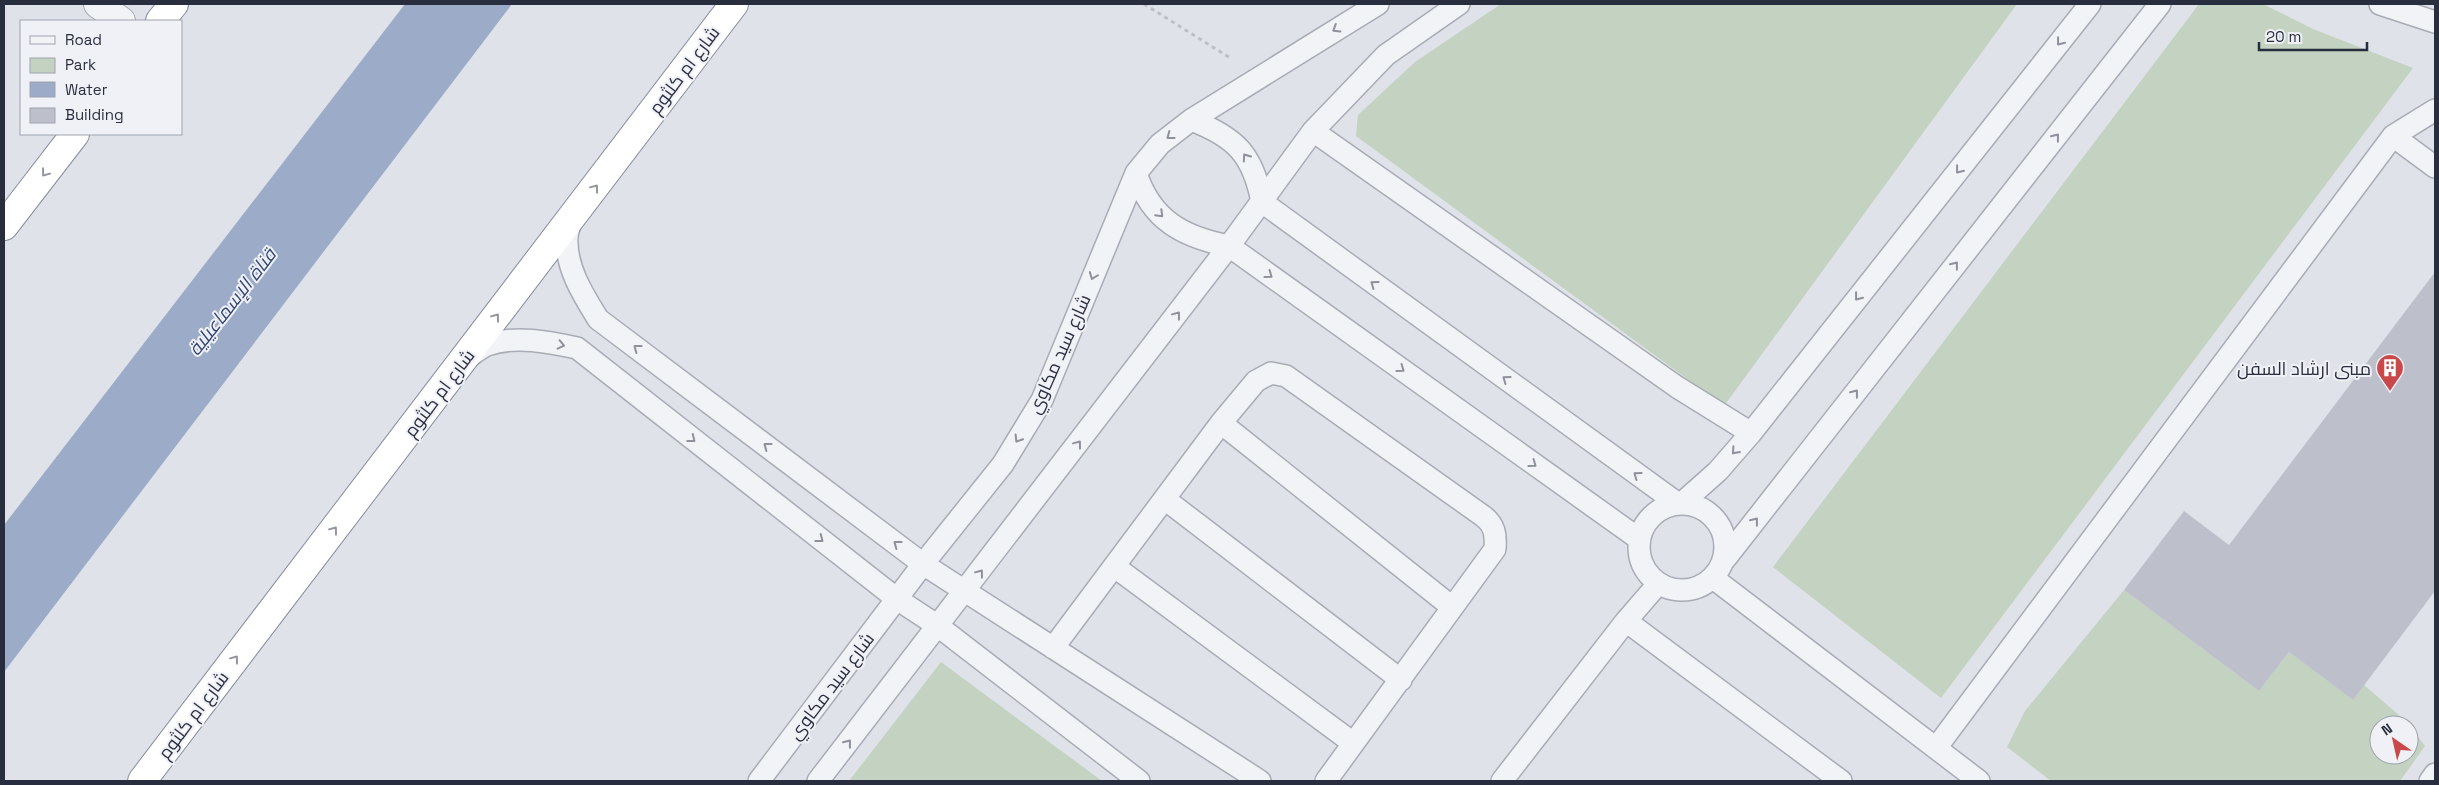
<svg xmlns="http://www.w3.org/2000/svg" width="2439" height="785" font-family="'Space Grotesk',Cairo,sans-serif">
  <rect width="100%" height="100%" fill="#dfe2e8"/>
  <path fill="#c3d2c1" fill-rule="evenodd" d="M1501,4H2017L1724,406L1356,136L1358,115L1415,62Z
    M2199,4H2263L2313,29L2413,68L1941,698L1773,567Z
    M2124,590L2259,691L2289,652L2353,700L2364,685L2407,722L2425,746L2400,781H2051L2007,747L2025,711ZM2379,725H2409V755H2379Z
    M941,662L1102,781H849Z"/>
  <path fill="#9cabc7" d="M405,4H512L4,672V525Z"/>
  <path fill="#bdc0cb" d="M2435,272V591L2353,700L2289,652L2259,691L2124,590L2184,511L2229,545Z"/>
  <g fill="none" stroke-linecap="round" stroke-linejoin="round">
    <defs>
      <path id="lane" d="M2380,4L2435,22
        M1191,120C1236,137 1253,155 1262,202L1677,503
        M1313,131L1677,387L1751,433
        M2393,136L2435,167
        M1136,173C1151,220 1183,237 1229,246L1639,539
        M572,218C570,225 566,234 567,242C567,270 584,296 598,319L923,564L1260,781
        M467,358C473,354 480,348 487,345C515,335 549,342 577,348L897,599L938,626L1139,781
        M1221,423L1452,607
        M1166,500L1401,680
        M1682,503L1718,471L1751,433L2090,4
        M1639 547a43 43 0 1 1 86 0a43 43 0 1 1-86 0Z
        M1725,559L2160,4
        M1115,567L1353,743
        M1713,578L1979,781
        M1626,621L1841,781
        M1053,648L1221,423L1256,381L1271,373L1286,376L1483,516C1495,525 1496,535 1495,549L1326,781
        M1936,748L2393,136L2435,110
        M759,781L923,564L1003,464L1042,400L1136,173L1160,144L1191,120L1378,4
        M818,781L1229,246L1313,131L1386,55L1459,4
        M1502,781L1626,621L1658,584
        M2430,781L2435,774"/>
      <path id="street" d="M98,4L121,21"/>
      <path id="highway" d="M160,21L174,4
        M4,226L75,134
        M142,781L734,4"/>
    </defs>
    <use href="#lane" stroke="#a8acb5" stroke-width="24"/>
    <use href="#street" stroke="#a8acb5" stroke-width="30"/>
    <use href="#highway" stroke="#878d9e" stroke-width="30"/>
    <path stroke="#bec0c7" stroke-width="3" stroke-dasharray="4 4" stroke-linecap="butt" d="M1144,4L1232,59"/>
    <use href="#lane" stroke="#f2f3f7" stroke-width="21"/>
    <use href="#street" stroke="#f2f3f7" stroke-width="28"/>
    <use href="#highway" stroke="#fff" stroke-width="28"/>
  </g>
  <defs><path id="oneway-chevron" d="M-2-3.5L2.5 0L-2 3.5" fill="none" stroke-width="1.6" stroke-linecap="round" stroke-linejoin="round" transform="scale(1.25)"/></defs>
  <g stroke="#8e909b">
    <use href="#oneway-chevron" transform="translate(1336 29) rotate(148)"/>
    <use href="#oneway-chevron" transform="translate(2060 42) rotate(128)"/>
    <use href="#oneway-chevron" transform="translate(1170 136) rotate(143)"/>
    <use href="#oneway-chevron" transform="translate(2056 137) rotate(-52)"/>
    <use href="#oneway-chevron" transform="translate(1246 157) rotate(-125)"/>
    <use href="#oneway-chevron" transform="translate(1959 170) rotate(128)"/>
    <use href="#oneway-chevron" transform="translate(1160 214) rotate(45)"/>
    <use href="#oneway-chevron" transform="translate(1955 265) rotate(-52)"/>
    <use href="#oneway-chevron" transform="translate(1269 275) rotate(36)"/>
    <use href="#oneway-chevron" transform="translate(1093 276) rotate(111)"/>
    <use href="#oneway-chevron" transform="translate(1374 284) rotate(-144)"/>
    <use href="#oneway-chevron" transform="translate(1858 297) rotate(128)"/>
    <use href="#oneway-chevron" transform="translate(1177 315) rotate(-53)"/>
    <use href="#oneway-chevron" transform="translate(561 345) rotate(13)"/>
    <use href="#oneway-chevron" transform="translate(637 348) rotate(-143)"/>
    <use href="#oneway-chevron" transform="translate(1401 369) rotate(36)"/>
    <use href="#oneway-chevron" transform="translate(1506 379) rotate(-144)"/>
    <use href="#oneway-chevron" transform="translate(1855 393) rotate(-52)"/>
    <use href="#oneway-chevron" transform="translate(692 439) rotate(38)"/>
    <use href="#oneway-chevron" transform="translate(1018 439) rotate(122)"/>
    <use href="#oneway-chevron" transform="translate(1078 444) rotate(-53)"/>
    <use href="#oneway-chevron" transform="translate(767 446) rotate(-143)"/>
    <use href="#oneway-chevron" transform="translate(1735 451) rotate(132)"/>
    <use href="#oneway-chevron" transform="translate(1533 464) rotate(36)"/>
    <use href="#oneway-chevron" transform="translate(1637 475) rotate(-144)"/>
    <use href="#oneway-chevron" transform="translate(1755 521) rotate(-52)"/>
    <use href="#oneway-chevron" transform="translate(820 539) rotate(38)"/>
    <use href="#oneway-chevron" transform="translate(897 544) rotate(-143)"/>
    <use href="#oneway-chevron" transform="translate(980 573) rotate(-53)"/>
    <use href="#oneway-chevron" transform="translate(848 743) rotate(-52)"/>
  </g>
  <g stroke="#94969f">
    <use href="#oneway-chevron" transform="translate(45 173) rotate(127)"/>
    <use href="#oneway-chevron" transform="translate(595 188) rotate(-53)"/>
    <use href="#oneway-chevron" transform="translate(496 317) rotate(-53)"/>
    <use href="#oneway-chevron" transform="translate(334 530) rotate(-53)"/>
    <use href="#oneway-chevron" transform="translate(235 659) rotate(-53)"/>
  </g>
  <defs>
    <symbol id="building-pin" viewBox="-11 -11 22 30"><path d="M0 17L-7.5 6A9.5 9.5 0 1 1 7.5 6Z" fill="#c9484a" stroke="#eff1f6"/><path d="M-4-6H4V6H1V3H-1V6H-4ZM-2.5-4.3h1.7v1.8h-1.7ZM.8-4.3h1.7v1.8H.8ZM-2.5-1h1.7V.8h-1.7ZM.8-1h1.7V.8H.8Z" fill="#fff"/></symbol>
  </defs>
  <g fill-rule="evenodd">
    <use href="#building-pin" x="2374" y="352" width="32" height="43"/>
  </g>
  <g text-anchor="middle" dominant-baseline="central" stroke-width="4" stroke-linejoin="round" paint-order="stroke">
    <g font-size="18" fill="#292e3f" stroke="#eff1f6">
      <text transform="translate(684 70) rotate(-53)">شارع ام كلثوم</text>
      <text transform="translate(1059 354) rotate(-66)">شارع سيد مكاوي</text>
      <text transform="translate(439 393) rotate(-53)">شارع ام كلثوم</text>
      <text transform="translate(831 686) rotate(-53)">شارع سيد مكاوي</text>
      <text transform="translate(193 715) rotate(-53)">شارع ام كلثوم</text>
    </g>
    <g font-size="18" fill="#292e3f" stroke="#eff1f6" text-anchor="end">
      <text x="2371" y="368">مبنى ارشاد السفن</text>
    </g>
    <g font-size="19" font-style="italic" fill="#344771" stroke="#eff1f6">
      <text transform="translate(232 302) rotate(-52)">قناة الإسماعيلية</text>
    </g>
  </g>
  <rect width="2439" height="785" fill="none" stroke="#292e3f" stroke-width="10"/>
  <rect x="20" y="20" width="162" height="115" fill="#eff1f6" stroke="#a0a3ad"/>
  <rect x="30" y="36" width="25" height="8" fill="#f2f3f7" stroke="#a0a3ad"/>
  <text x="65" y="45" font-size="15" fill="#292e3f">Road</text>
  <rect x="30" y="58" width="25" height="15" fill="#c3d2c1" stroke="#a0a3ad"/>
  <text x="65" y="70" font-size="15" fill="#292e3f">Park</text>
  <rect x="30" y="82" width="25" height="15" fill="#9cabc7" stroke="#a0a3ad"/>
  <text x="65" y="95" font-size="15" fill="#292e3f">Water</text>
  <rect x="30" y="108" width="25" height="15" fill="#bdc0cb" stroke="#a0a3ad"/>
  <text x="65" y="120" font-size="15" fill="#292e3f">Building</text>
  <g transform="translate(2394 740) rotate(326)"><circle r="24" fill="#eff1f6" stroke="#a0a3ad"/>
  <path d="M0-4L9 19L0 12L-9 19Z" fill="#c9484a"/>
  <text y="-8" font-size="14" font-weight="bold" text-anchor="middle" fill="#292e3f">N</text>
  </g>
  <path d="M2259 42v8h108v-8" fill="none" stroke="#292e3f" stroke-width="2.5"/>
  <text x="2266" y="42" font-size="15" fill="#292e3f" stroke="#eff1f6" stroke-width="4" paint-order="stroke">20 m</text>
</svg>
